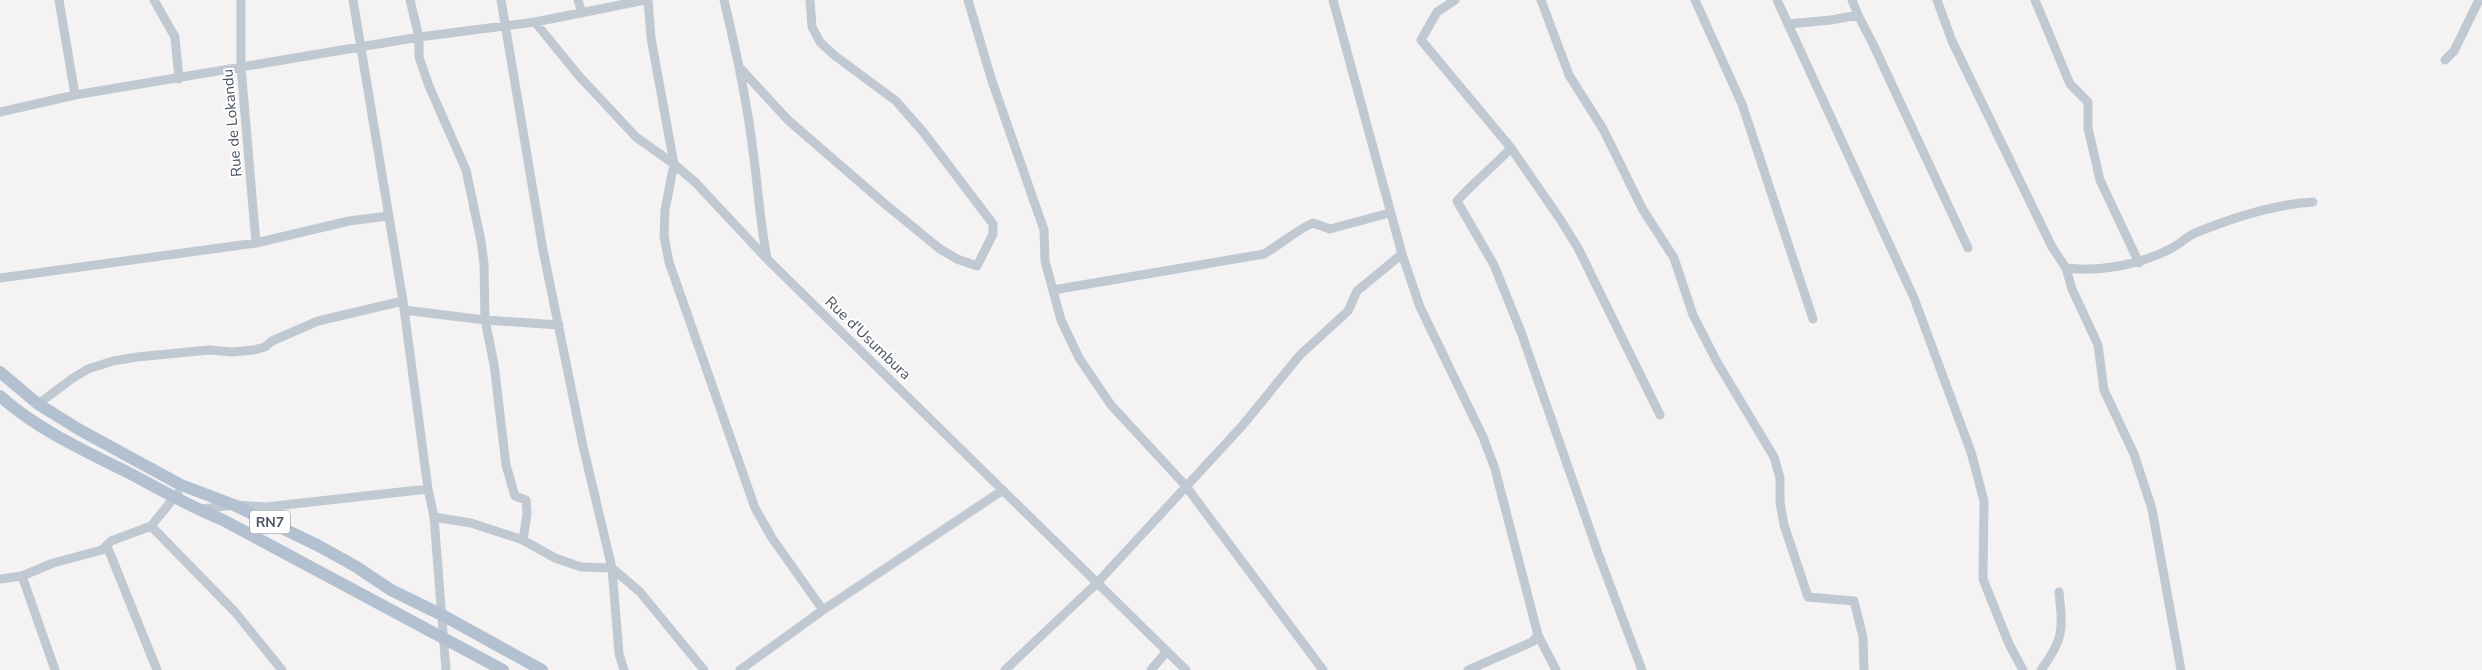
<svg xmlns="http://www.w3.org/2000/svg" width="2482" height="670" font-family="'Nunito Sans',sans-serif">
  <rect width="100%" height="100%" fill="#f4f2f2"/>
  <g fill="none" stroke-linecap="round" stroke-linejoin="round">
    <path stroke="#c0c9d1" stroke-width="9" d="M59,0L75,95
      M154,0L175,37L179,79
      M241,0V67L256,243
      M353,0L403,301L428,489L434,517L446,670
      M410,0L419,37V57L429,86L466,170L481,241L484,264L485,320L494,364L506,465L515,496L526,500L527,514L523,540
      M501,0L543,250L583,446L612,568L619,654L624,670
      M578,0L582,13
      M648,0L651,38L674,164L665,210L664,236L669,262L755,508L772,538L823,610
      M724,0C736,50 747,100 753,151C758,187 760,223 767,258
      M968,0L992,81L1044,230L1045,261L1061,320L1079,358L1111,405L1185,485L1323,670
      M1333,0L1402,254L1420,307L1483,437L1495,469L1538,635L1556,670
      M1455,0L1437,12L1421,40L1511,148L1560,219L1578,248L1660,415
      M1541,0L1569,75L1603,129L1643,210L1674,258L1693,315L1717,362L1774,457L1780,478V502L1784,525L1808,597L1854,601L1863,637L1864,670
      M1695,0L1742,104L1813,319
      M1777,0L1914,298L1971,452L1984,501L1983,579L2009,644L2023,670
      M1852,0L1858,15
      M1937,0L1952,41L2052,247L2066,268L2072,289L2098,345L2104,390L2134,454L2152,509L2181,670
      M2035,0L2070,84L2088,102V128L2100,180L2139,263
      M535,22L579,76L636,137L674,164L696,183L767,259L1186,670
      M1788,24L1831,20L1858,15L1873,44L1968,248
      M2445,60L2454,51L2479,0
      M741,69L788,120L885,204L940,249L957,259L977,266L993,234V224L924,133L896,101L834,55L820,42L812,27L810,0
      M0,112L75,95L419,37L535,22L645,0
      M1511,148C1493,167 1474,182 1457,201L1494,265L1521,332L1598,553L1642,670
      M2066,268C2100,272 2139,265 2170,249C2179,245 2186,237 2195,233C2232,218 2274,204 2313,202
      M0,278L256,243L349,221L388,216
      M1053,290L1264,254C1281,244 1295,231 1313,223L1330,229L1389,213
      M404,310L485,320L559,325
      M38,404L73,378L88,369L113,361L137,357L209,350L232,352L254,350L265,347L272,341L318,321L403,301
      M201,509L234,505L266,507L428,489
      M434,517L471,523L523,540L555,558L581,567L612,568L640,592L704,670
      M151,526L235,612L282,670
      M107,546L157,670
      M22,576L55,670
      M0,579L22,576L53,563L102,550L111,541L151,526L178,493
      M740,670L823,610L1003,490
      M1005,670L1097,583L1242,426L1300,355L1348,311L1357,291L1402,254
      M1151,670L1167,651
      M1468,670L1532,642L1538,635
      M2041,670C2064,639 2063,630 2059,592"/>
    <path stroke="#b2c0d0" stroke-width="12" d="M0,372L38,404L80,430L181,485L234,505L317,545L355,566L391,590L444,616L542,670
      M0,396C38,430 85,451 131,474C161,490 191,507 223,520L503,670"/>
  </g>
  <g text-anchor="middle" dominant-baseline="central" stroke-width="4" stroke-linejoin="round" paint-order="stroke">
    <rect fill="#fff" stroke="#808790" stroke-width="1" x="250" y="510.5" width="40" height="23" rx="4"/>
    <g font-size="14" font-weight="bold" fill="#495460">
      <text x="270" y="522">RN7</text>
    </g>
    <g font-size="15" fill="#495460" stroke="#fff">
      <text transform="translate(232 123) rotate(-95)">Rue de Lokandu</text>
      <text transform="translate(868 338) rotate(44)">Rue d'Usumbura</text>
    </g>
  </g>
</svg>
